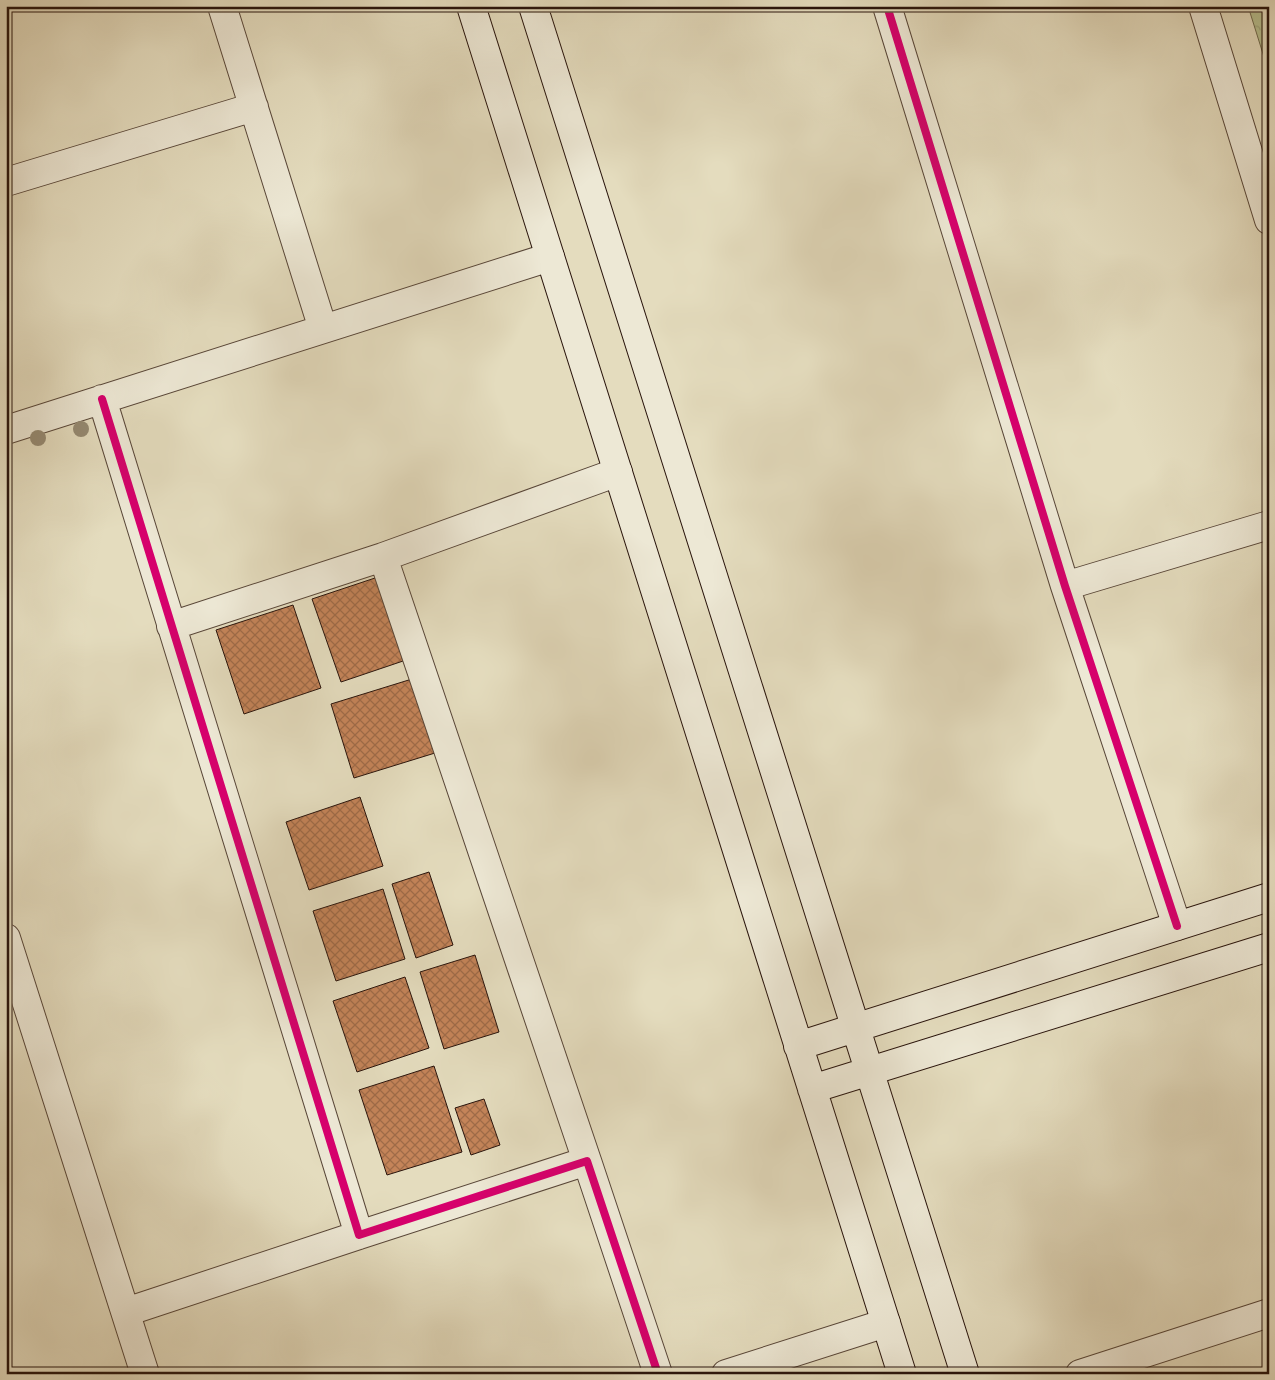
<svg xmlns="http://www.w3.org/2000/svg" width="1275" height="1380" font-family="Alegreya,serif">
  <defs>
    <pattern id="forest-crowns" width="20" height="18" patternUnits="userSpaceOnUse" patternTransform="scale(1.25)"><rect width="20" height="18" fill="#b7bf8f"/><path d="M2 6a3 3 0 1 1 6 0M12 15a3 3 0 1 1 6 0" fill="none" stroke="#9da37a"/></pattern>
    <pattern id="building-cross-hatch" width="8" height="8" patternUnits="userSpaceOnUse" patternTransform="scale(1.25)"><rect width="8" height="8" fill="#c48459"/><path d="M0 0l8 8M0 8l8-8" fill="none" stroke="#9f6b48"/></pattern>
  </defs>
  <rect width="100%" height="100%" fill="#e4dcbe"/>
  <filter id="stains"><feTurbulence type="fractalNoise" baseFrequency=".004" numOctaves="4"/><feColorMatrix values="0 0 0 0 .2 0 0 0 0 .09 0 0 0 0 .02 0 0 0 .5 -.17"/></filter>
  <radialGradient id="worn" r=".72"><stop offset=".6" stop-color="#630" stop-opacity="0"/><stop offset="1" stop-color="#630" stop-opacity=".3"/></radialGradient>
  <path fill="url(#forest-crowns)" stroke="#706a4e" d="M1248,6H1269V73Z"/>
  <path fill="url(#building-cross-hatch)" stroke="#29140c" d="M381,576L409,659L341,682L312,599Z
    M293,605L321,688L244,714L216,630Z
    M412,679L435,753L354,778L331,704Z
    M360,797L383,866L309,890L286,822Z
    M429,872L453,945L416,958L392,884Z
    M383,889L405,959L336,981L313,911Z
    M475,955L499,1032L444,1049L420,972Z
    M405,977L429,1048L357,1072L333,1001Z
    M434,1066L462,1152L387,1175L359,1090Z
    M484,1099L500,1145L471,1155L455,1108Z"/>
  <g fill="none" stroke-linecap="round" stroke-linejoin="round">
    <defs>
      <path id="minor" d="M222,6L323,329
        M887,6L1065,586L1177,926
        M1203,6L1269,220
        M6,182L254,107
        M102,399L359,1235L587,1161L658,1374
        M6,430L550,257
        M1065,586L1269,525
        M171,626L383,557
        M6,938L145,1374
        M587,1161L383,557L618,472
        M126,1312L359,1235
        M726,1374L886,1323
        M1080,1374L1269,1313"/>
      <path id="secondary" d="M471,6L902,1374
        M533,6L965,1374
        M798,1046L1269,897
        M812,1089L1269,947"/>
    </defs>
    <use href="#minor" stroke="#584638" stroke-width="30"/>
    <use href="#secondary" stroke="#29140c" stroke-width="30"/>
    <use href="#minor" stroke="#ede8d5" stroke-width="28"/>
    <use href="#secondary" stroke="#ede8d5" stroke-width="28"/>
    <defs>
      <path id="cycleway" d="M887,6L1065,586L1177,926
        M102,399L359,1235L587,1161L658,1374"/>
    </defs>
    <use href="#cycleway" stroke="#ede8d5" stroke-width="11"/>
    <use href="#cycleway" stroke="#d6006c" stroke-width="8"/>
  </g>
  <g fill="#958a72">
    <circle cx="81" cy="429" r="8"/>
    <circle cx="38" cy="438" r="8"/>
  </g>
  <rect width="1275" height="1380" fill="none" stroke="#e4dcbe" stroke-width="25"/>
  <rect x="8" y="8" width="1260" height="1365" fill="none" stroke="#29140c" stroke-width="2.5"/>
  <rect x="12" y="12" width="1250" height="1355" fill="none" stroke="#29140c"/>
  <rect width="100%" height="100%" filter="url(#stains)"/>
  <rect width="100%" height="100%" fill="url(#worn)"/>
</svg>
